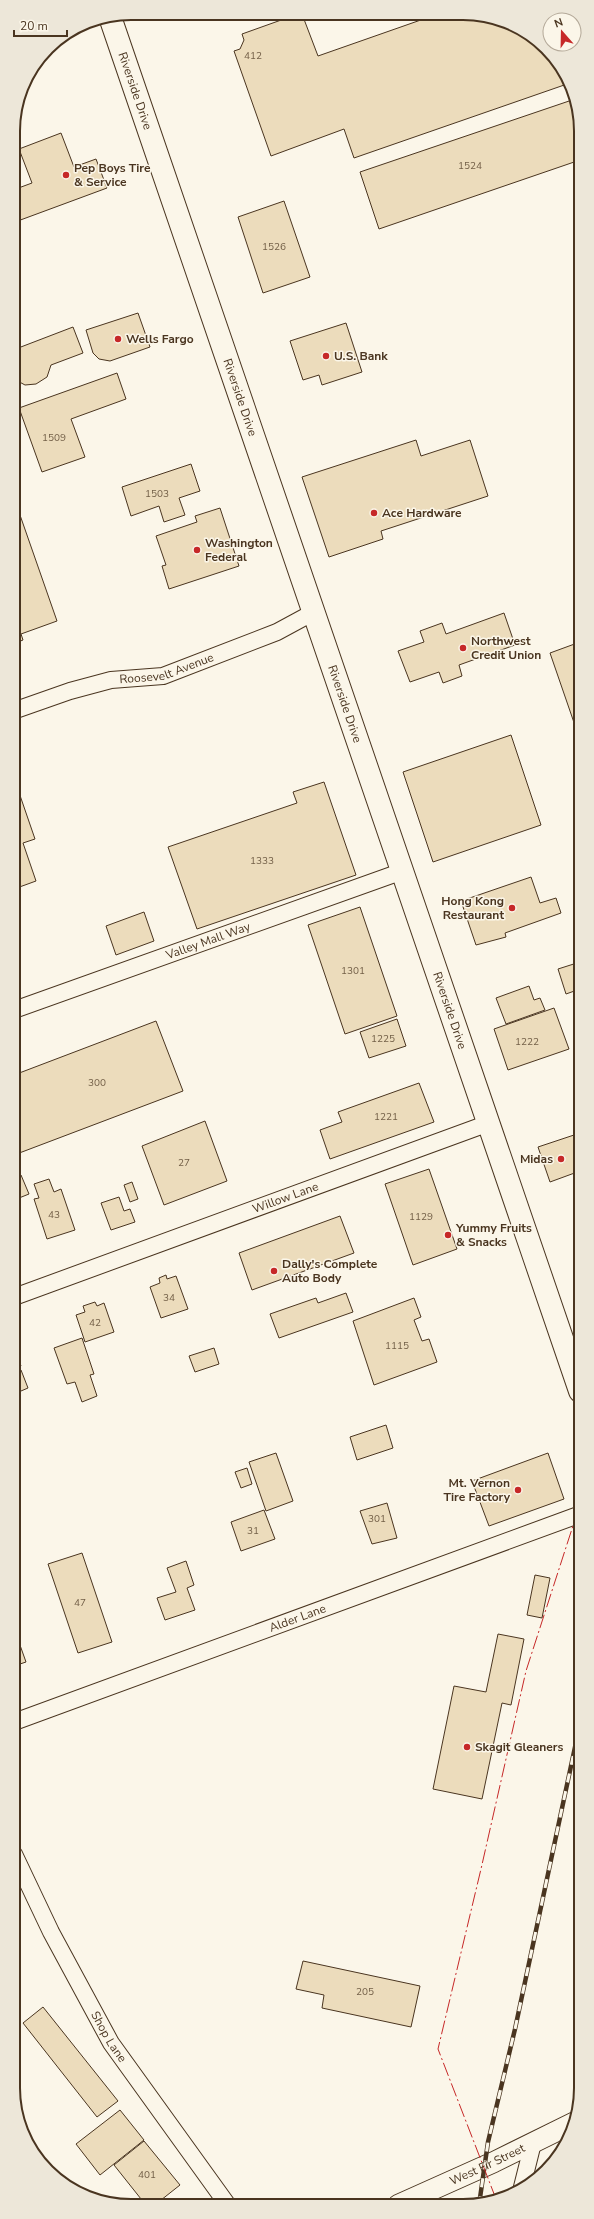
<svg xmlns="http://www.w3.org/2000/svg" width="594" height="2219" font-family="'Nunito Sans',sans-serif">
  <rect width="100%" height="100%" fill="#fbf6e9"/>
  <path fill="#ecdcbc" stroke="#4a3520" d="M298,14H302L318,56L435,15H486L522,29L547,48L570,83L354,158L344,129L271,156L234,51L240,49L244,40L242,34Z
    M575,99L580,115V160L379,229L360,172Z
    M61,133L74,167L96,159L107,188L15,222L13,217V190L32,183L19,149Z
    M284,201L310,277L263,293L238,217Z
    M138,313L150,347L110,361L99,359L93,353L86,330Z
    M346,323L362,372L322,385L319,375L303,380L290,341Z
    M73,327L83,353L51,365L47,377L36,384L25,385L14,379L13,350Z
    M117,373L126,399L71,419L85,457L42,472L19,408Z
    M416,440L421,456L470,440L488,496L381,531L383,539L329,557L302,477Z
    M191,464L200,491L179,498L185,515L164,522L159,506L131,516L122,487Z
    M13,495L57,621L21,634L23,640L13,644Z
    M220,508L239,566L169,589L162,566L166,565L156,536L197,522L195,516Z
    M504,613L515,645L459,665L462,676L443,683L439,672L410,682L398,651L424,642L420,631L442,623L446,634Z
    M580,642V740L550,653Z
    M511,735L541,825L433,862L403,772Z
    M14,778L35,839L23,843L36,881L14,889Z
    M324,782L356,875L197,929L168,847L297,803L293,792Z
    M531,877L540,903L556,898L561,913L505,933L506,937L476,945L461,901Z
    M360,907L397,1016L345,1034L308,925Z
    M144,912L154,941L116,955L106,926Z
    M580,962V989L566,994L558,969Z
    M529,986L534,1000L540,998L545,1010L506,1024L496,998Z
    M554,1008L569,1049L508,1070L494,1029Z
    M397,1019L406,1046L369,1058L360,1032Z
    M156,1021L183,1091L14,1155V1075Z
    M419,1083L434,1122L330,1159L320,1130L342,1122L338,1112Z
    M205,1121L227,1181L164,1205L142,1146Z
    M580,1133V1171L550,1182L538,1147Z
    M429,1169L457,1249L413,1265L385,1184Z
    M21,1175L29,1194L14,1200V1178Z
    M49,1179L54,1192L61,1189L75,1230L47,1239L34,1199L39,1198L34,1184Z
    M132,1182L138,1199L130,1202L124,1185Z
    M119,1197L124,1211L130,1209L135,1222L111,1230L101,1203Z
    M340,1216L354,1253L252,1290L239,1253Z
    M166,1275L167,1279L176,1276L188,1309L161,1318L150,1287L160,1283L159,1278Z
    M346,1293L353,1312L279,1338L270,1314L316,1298L318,1303Z
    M414,1298L421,1317L414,1320L422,1341L429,1339L437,1362L374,1385L353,1321Z
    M95,1302L97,1306L104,1303L114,1332L85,1342L76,1315L85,1312L83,1306Z
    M82,1338L94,1374L90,1375L97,1396L82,1402L75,1382L67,1384L54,1348Z
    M14,1346L21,1366L14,1369Z
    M214,1348L219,1364L195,1372L189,1356Z
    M21,1370L28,1388L14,1394V1372Z
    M386,1425L393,1448L357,1460L350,1437Z
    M276,1453L293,1501L266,1511L249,1462Z
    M548,1453L564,1499L489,1526L472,1481Z
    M247,1468L252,1484L241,1488L235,1472Z
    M387,1503L397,1538L372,1544L360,1511Z
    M264,1510L275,1539L241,1551L231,1522Z
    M82,1553L112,1642L78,1653L48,1564Z
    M186,1561L194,1585L187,1588L195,1610L165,1620L157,1598L176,1592L167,1568Z
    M535,1575L550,1578L542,1618L527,1615Z
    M15,1631L26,1662L14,1666V1632Z
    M498,1634L524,1639L511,1705L502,1703L482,1799L433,1789L454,1686L486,1692Z
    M303,1961L420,1986L411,2027L322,2008L324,1995L296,1989Z
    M43,2007L118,2101L97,2117L23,2023Z
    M120,2110L144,2140L100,2175L76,2144Z
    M144,2141L180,2185L156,2204H145L114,2165Z
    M558,2152L559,2154L552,2166L545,2171Z"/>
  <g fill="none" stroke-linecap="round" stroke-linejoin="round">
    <defs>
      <g id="minor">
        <path id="s1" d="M13,711L70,691L111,680L163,676L277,632L314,612"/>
        <path id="s2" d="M14,1010L403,871"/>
        <path id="s3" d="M14,1297L489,1123"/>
        <path id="s4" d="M14,1722L581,1514"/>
        <path id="s5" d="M14,1854L51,1932L111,2043L227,2204"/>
        <path d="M521,2191L533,2143"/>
      </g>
      <g id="tertiary">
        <path id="s6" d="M398,2205L494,2162L575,2122"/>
      </g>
      <g id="secondary">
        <path id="s7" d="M110,17L580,1391"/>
      </g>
    </defs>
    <use href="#minor" stroke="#4a3520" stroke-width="18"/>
    <use href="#tertiary" stroke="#4a3520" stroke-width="22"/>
    <use href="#secondary" stroke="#4a3520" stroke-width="24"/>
    <use href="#minor" stroke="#fbf6e9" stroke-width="16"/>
    <use href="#tertiary" stroke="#fbf6e9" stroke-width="20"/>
    <use href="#secondary" stroke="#fbf6e9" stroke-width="22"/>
    <defs>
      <path id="rail" d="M479,2205L488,2142L515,2029L581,1719"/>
    </defs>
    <use href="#rail" stroke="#4a3520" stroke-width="4.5"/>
    <use href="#rail" stroke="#fbf6e9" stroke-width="3" stroke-dasharray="9" stroke-linecap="butt"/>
    <path stroke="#c62828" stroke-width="1" stroke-dasharray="14 3 2 3" stroke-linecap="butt" d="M496,2199L438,2049L481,1869L526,1671L581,1501"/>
  </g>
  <g fill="#c62828" stroke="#fbf6e9" stroke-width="1.5">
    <circle cx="66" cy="175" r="4"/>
    <circle cx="118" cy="339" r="4"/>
    <circle cx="326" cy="356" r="4"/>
    <circle cx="374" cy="513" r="4"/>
    <circle cx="197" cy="550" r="4"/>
    <circle cx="463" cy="648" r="4"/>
    <circle cx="512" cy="908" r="4"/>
    <circle cx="561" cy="1159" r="4"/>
    <circle cx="448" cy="1235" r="4"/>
    <circle cx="274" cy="1271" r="4"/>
    <circle cx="518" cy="1490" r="4"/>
    <circle cx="467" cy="1747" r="4"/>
  </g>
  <g text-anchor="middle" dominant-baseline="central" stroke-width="3" stroke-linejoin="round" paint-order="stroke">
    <g font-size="10" fill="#725f47">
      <text x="253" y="56">412</text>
      <text x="470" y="166">1524</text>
      <text x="274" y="247">1526</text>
      <text x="54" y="438">1509</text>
      <text x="157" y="494">1503</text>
      <text x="262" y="861">1333</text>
      <text x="353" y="971">1301</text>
      <text x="383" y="1039">1225</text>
      <text x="527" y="1042">1222</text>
      <text x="97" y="1083">300</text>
      <text x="386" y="1117">1221</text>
      <text x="184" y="1163">27</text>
      <text x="54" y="1215">43</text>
      <text x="421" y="1217">1129</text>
      <text x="169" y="1298">34</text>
      <text x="95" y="1323">42</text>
      <text x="397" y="1346">1115</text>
      <text x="377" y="1519">301</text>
      <text x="253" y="1531">31</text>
      <text x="80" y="1603">47</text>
      <text x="365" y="1992">205</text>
      <text x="147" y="2175">401</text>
    </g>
    <g font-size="12" fill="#4a3520" stroke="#fbf6e9">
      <text stroke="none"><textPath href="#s7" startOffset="78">Riverside Drive</textPath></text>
      <text stroke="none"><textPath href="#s7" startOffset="402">Riverside Drive</textPath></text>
      <text stroke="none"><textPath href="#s1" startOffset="160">Roosevelt Avenue</textPath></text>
      <text stroke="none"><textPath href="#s7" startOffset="726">Riverside Drive</textPath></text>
      <text stroke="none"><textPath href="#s2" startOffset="206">Valley Mall Way</textPath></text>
      <text stroke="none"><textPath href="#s7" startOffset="1050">Riverside Drive</textPath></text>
      <text stroke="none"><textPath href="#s3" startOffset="289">Willow Lane</textPath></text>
      <text stroke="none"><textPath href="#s4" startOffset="302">Alder Lane</textPath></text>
      <text stroke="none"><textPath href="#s5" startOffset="206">Shop Lane</textPath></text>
      <text stroke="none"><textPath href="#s6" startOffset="98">West Fir Street</textPath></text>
    </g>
    <g font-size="12" font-weight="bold" fill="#4a3520" stroke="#fbf6e9" text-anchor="start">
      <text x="74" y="168">Pep Boys Tire<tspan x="74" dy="14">&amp; Service</tspan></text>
      <text x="126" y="339">Wells Fargo</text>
      <text x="334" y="356">U.S. Bank</text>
      <text x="382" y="513">Ace Hardware</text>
      <text x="205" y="543">Washington<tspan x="205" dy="14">Federal</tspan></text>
      <text x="471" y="641">Northwest<tspan x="471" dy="14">Credit Union</tspan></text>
      <text x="504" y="901" text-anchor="end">Hong Kong<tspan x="504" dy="14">Restaurant</tspan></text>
      <text x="553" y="1159" text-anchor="end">Midas</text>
      <text x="456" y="1228">Yummy Fruits<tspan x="456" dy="14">&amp; Snacks</tspan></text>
      <text x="282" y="1264">Dally's Complete<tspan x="282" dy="14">Auto Body</tspan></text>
      <text x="510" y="1483" text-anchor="end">Mt. Vernon<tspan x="510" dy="14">Tire Factory</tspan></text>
      <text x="475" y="1747">Skagit Gleaners</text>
    </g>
  </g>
  <path d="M0 0H594V2219H0ZM131 20H463A111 111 0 0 1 574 131V2088A111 111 0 0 1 463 2199H131A111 111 0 0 1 20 2088V131A111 111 0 0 1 131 20Z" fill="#ede7d9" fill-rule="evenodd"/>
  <path fill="none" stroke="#4a3520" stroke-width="2" d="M131 20H463A111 111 0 0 1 574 131V2088A111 111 0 0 1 463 2199H131A111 111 0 0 1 20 2088V131A111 111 0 0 1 131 20Z"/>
  <g transform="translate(562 32) rotate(340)"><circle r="19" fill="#fbf6e9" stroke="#b4a999"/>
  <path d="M0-3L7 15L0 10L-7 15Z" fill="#c62828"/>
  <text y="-6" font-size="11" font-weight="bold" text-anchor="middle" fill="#4a3520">N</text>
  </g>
  <path d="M14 30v6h53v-6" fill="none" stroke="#4a3520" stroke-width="2"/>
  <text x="20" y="30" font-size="12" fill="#4a3520" stroke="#fbf6e9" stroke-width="3" paint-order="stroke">20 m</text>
</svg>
